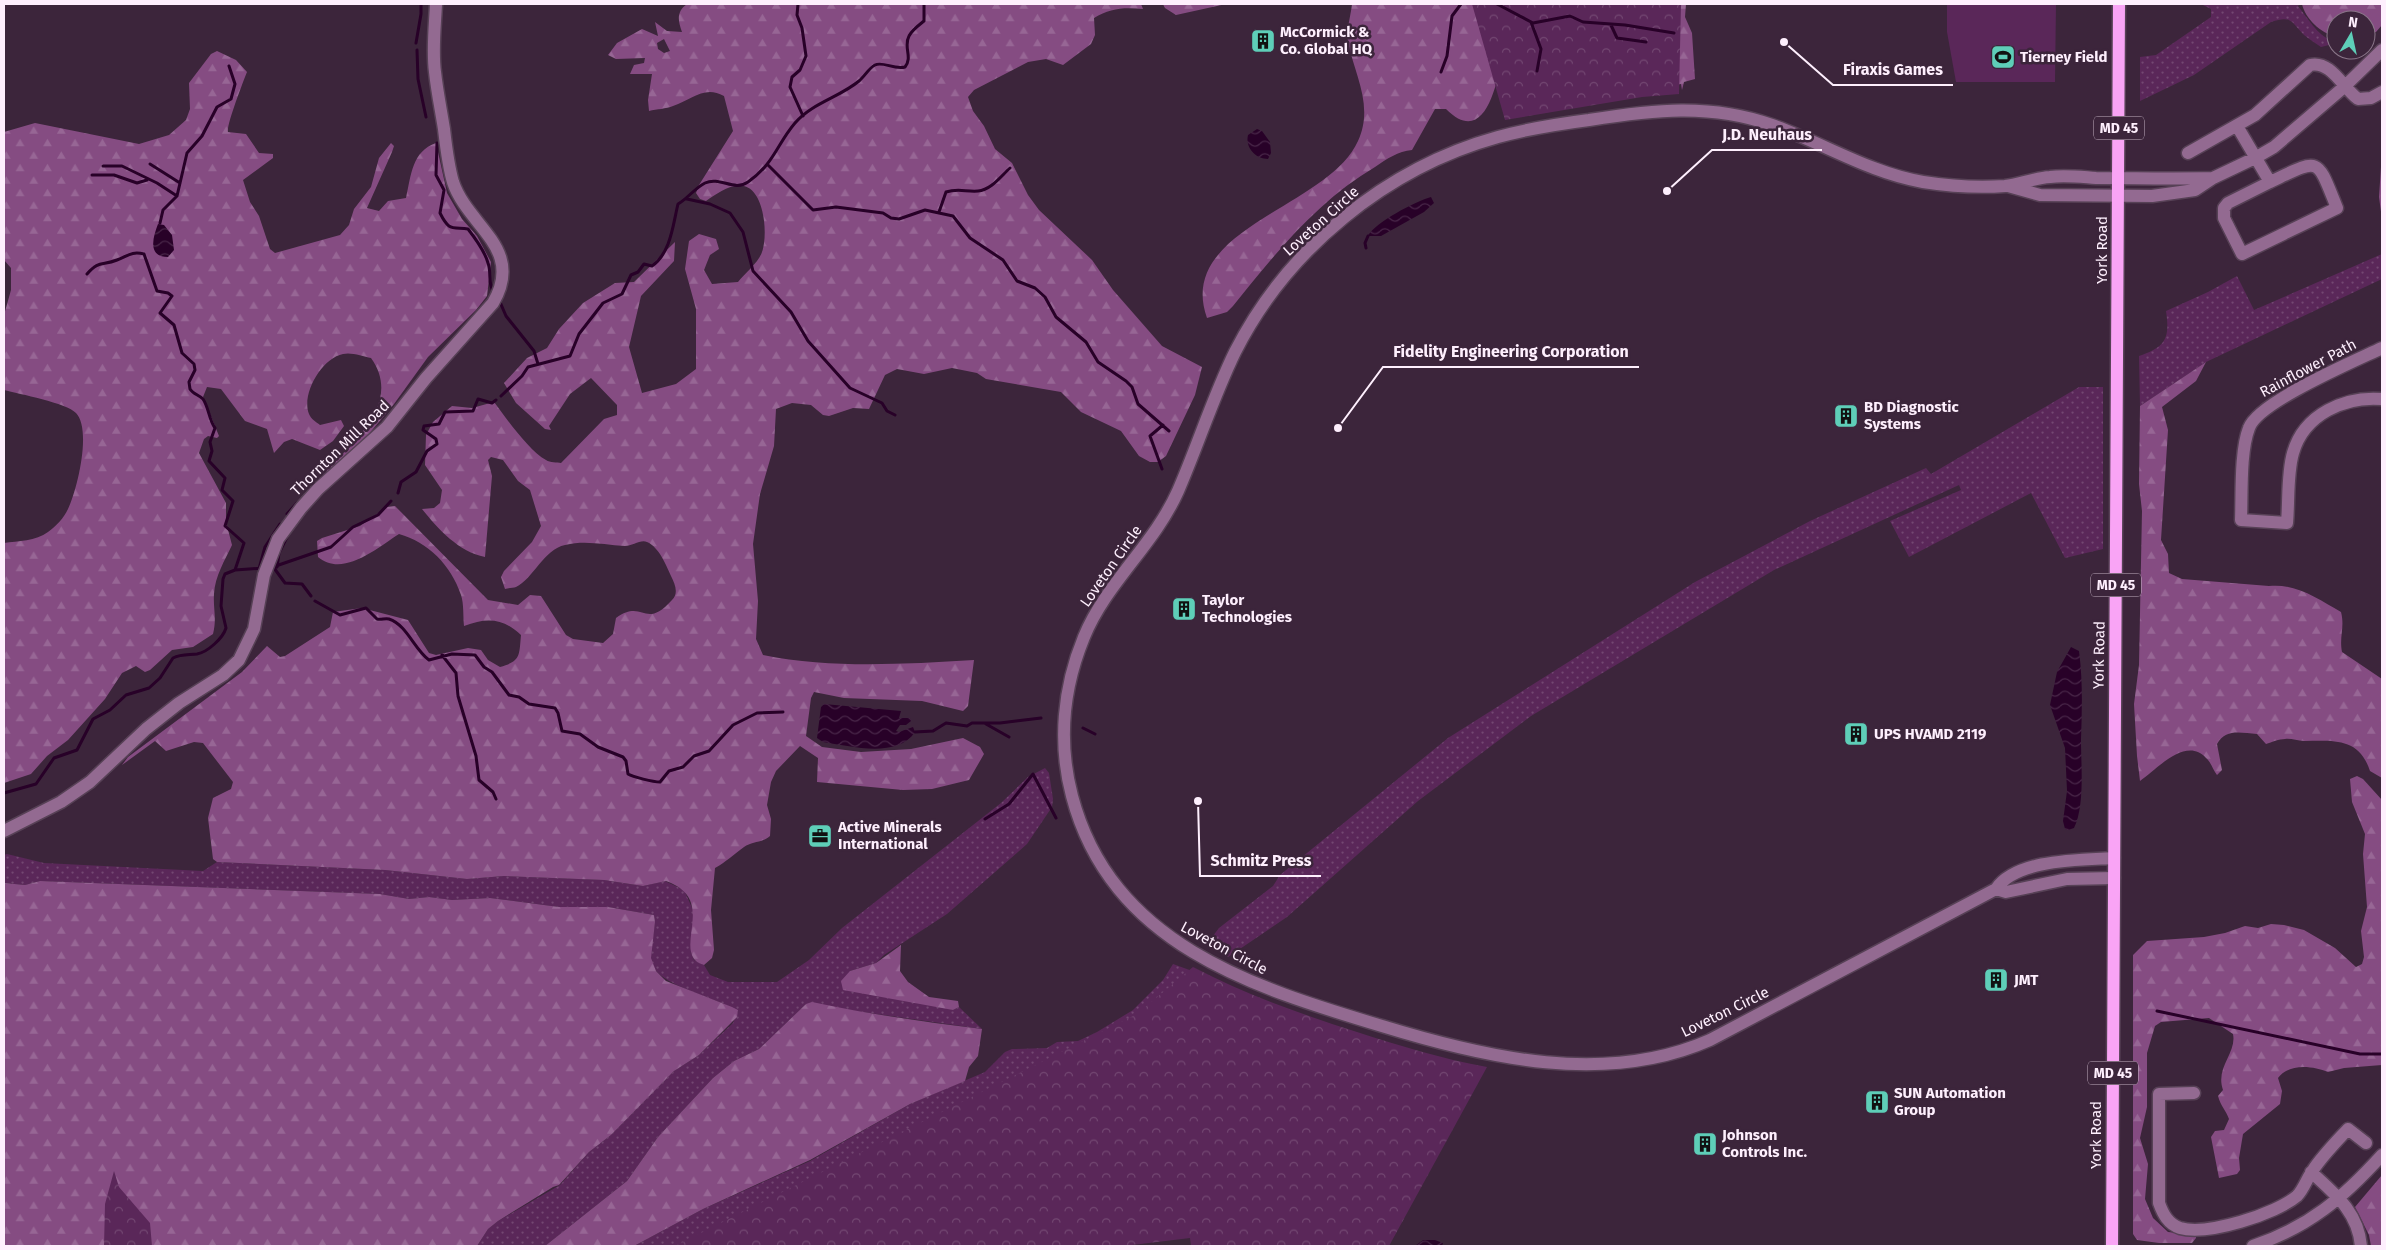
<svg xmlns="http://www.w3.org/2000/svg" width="2386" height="1250" font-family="'Fira Sans',sans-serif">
  <defs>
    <pattern id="grass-dots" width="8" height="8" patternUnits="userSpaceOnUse" patternTransform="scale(1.25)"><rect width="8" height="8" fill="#5a2759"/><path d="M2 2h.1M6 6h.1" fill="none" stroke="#734772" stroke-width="1.8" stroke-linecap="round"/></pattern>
    <pattern id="forest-firs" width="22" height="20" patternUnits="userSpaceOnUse" patternTransform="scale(1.25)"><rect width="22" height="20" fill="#854c82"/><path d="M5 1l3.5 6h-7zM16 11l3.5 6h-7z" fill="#976695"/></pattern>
    <pattern id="park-crowns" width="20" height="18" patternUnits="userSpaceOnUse" patternTransform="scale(1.25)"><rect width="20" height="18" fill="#5a2759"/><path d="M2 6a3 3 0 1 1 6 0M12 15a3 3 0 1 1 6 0" fill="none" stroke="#734772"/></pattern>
    <pattern id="water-waves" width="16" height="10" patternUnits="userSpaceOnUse" patternTransform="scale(1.25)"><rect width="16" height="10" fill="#280128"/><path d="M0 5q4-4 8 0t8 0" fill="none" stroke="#482648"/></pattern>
  </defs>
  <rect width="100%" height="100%" fill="#3c253b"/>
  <path fill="url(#grass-dots)" d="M2201,4H2300L2298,6C2307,17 2318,36 2331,40L2329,45L2321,47C2315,43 2309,39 2304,35C2291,22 2292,15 2271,22L2194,75L2140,101V57L2156,55L2211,17V9Z
    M2382,254V279L2206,362L2140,406L2139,356C2166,347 2170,338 2166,311L2208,292L2237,276L2254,310Z
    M2079,387H2103V549L2065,558L2031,493L1909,557L1890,521L1961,490L1959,485L1774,570L1531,716L1418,801L1287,917L1228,957L1206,945L1219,928L1273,886L1280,875L1448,738L1695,582L1810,521L1926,468L1931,474Z
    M1045,768L1049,773L1053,799L1052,807L1027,844L947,914L884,955L876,963L850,971L953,1010L959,1007L982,1029L806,1004L759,1049L734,1061L713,1078L658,1137L627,1181L545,1246H477L488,1229L498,1221L560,1185L589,1152L611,1135L674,1071L699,1055L733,1023L738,1011C718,998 656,985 651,962C648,947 657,931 654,915L608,907H559L490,898L452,900L429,897L409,899L380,894L40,881L25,885L4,883V855L7,854L44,863L203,871L217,862L385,870L467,879L504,876L604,880L643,886L665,881L684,890L694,912L691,952L694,960L704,965L710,975L728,982H777L809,960L842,928L1001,803L1028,777Z
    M1173,964L1206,976L1180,996L691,1246H634L703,1209L810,1161L910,1104L985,1072L1005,1052L1012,1049L1047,1048L1057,1042L1078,1041L1097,1032L1133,1010L1163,980Z"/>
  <path fill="url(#forest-firs)" fill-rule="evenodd" d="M687,4H1141L1143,9C1124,7 1110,8 1094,18L1095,35L1091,44L1063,65L1046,59L1028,62L974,90L968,97L973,111L984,126L995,149L1012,163L1028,195L1039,210L1092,260L1113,290L1162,346L1202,367L1195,395L1166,456L1158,462H1150L1139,456L1121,431L1081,412L1061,392L986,379L977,373L952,368L924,374L897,369L885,375L869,409L853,408L829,416L823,415L811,405L792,403L776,409L774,446L760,494L753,544L758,601L756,639L763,655C832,669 904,664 974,660L968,706L963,711L922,701L844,698L814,692L811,698L806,736L822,747L861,752L911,749L963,738L980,747L984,754L969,780L932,789L903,790L817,782L818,758L800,746L776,771L771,782L767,805L771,819L770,836C762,843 752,841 744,847C734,854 726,862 715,868L711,910L714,950L712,958L704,965C701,964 696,962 694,959C680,939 714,898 666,881L643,886L604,880L504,876L467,879L385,870L217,862L213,859L208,818L213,798L231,789L233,782L203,743L194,742L166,751L155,741L122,765L128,757L242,672L267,646L280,657L285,656L330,627L333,612L362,608L408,620L429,653L436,655L468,648L481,650L488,660L500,667C521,661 519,656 521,635C503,618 487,617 464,626C463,616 464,604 461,595C451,565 428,542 399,534C377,548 343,578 318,557L317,541L322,538L360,526L387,507L395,506L488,600L518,605L530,595L541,596L566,635L573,639L603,643L613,634L616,618C644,598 644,631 672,600C679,593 675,584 671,576C666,565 659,547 647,542C641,539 632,546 625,546C604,545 586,540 565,545C544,549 533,579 516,587C513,588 508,588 505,589L501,577L504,571L532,542L541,526L530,490L518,481L503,460L491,457L488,460L492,476L485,557C459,552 438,529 422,509L434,508L440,503L442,490L425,465L426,435L433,422L452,406L472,408L494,402C506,418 529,451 546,460C550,463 557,462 561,463L604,419L617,415V405L591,378L570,394L549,426L551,430L545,429L516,403L504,383L527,358L547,348L559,329L583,303L615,283L634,282L675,242L674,261L641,296L629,347L642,393L676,384L696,369V309L685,269L689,241L699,234L716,239L719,249L710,255L704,270L712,284L738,282C745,273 759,262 762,252C768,236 765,191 744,186C731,183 716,194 706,201L700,199L696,193L699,185L733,131L724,96C704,85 692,100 673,106C666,109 657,109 649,111L648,100L652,74H630L634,65L644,63L645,58L616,59L608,55L617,43L642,29L658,36L655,22L667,31L682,32C678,21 676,12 687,4ZM664,39L670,51L664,53L658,49L657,43Z
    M1163,4H1226L1176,15L1165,8Z
    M1352,4H1686L1685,17L1692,33L1695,79L1684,82L1682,90L1681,84L1660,88L1502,59C1496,87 1484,147 1446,109H1435L1412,150C1398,151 1387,159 1375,167C1316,202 1275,254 1233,306L1227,312L1207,318C1175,228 1328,208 1358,141C1374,106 1355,76 1348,42C1346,30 1351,15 1352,4Z
    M2302,4H2382V25L2376,32L2366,34V20H2336V36C2321,34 2305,18 2302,4Z
    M217,51L236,60L247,72C243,82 226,126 228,132L246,134L259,153L273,154V158L243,180L250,202L259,216L270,249L275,253L340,235L349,225L354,209L371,187L379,158L391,143L394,146L392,152L367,208L379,211L388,201L406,198C411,176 412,151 436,143L447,193L462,219L477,236L491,262L487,296L476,310L428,357L394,404L368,435L335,467L323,474C353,442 403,403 371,358C363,356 351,352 343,354C322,358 301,394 309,414C311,419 316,422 320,425L341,420L344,426L333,441L320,450L292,439L284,442L274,453L267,429L245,421L221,389L207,387L203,397L219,436L217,438L208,436L204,439L199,453L226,503V522L232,545C225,560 215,576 214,594C213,609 217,618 213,634L193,647L172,650L150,670L145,672L136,666L122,673L105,699L68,740L47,756L31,774L4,783V543C18,541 36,541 48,532C56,526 64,518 68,509C77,490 92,430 76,413C67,403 19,394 4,390V315L11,290V268L4,260V132L35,123L139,144L169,135L186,120L190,109L189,83L211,54Z
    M2382,152V219L2379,197Z
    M2206,362L2196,381L2162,407L2168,430L2161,540L2168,554L2169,573L2182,579L2269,586C2296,583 2318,599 2341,612C2345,628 2339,636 2342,652L2382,679V778L2370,771C2359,737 2333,741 2304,741C2297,741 2291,738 2285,739C2279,739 2272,742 2266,744L2257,734C2241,733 2226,728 2217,744L2222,770L2217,775C2213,770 2211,762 2206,758C2186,736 2157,769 2140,781L2137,756L2134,704L2139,665L2142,511L2139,484L2140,406Z
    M2357,776L2363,779L2382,800V1065L2344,1068L2328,1072C2313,1066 2289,1063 2278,1078L2282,1091L2280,1104L2243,1134L2239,1158L2240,1170L2237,1174L2219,1178L2211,1137L2215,1131L2224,1130L2229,1119C2226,1110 2221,1107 2218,1096L2223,1090C2215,1067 2237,1053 2233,1034L2209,1018L2161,1022L2155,1026L2147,1053V1107L2140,1138L2148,1164L2145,1199L2153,1218L2168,1232L2196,1235V1238L2192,1243H2159L2137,1240L2133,1234V955L2147,941L2204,937L2225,933L2245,926L2258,928L2271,924L2284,925L2304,930L2335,948L2356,967L2362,964L2364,957L2361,931L2367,907L2363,854L2365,834L2352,802L2350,779Z
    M40,881L380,894L409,899L429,897L452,900L490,898L559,907H608L654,915L655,922L651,958L656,971L666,981L732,1007L738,1010L737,1017L699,1055L674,1071L611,1135L589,1152L559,1185L553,1187L498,1221L488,1229L477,1246H4V883L25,885Z
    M901,945L900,971L908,982L929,997L958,1001L959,1007L953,1010L843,990L841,981L850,971L876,963Z
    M812,1002C868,1014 925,1022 982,1029L978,1056L969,1067L965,1081L910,1104L810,1160L703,1209L634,1246H545L627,1181L658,1137L713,1078L734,1061L759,1049L806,1004Z
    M2382,1175V1246H2371L2369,1235L2355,1207Z"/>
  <path fill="url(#park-crowns)" d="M1472,4H1681L1679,94L1642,97L1505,120Z
    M1193,967C1246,995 1301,1014 1357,1032C1400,1046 1443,1059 1487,1067L1389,1246H1191L1190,1238L1124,1246H675L1137,1014Z
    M114,1171L119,1187L150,1223L152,1246H104L105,1204Z"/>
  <path fill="#5a2759" d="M1947,4H2056L2055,82H1956L1947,32Z"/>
  <path fill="url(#water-waves)" d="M1257,129L1262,131L1270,142L1271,153L1268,159C1255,159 1245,147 1248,135Z
    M1431,197L1434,203L1424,212L1381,236H1368C1374,223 1416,201 1431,197Z
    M158,224L164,225L172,235L174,250L168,257C147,257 153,237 158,224Z
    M2071,647L2079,651C2083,681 2082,710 2081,740C2081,765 2085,806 2074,828L2068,830L2065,829L2063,821L2067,791L2065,748L2050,705L2057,672Z
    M824,704L901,711L899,718H910L911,721L906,725H900L896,731L899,732L913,727L915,732C897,759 850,746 823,742L817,738L821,707Z
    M1423,1240H1435L1443,1243L1442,1246H1415Z"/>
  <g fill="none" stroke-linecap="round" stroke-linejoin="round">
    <path stroke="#280128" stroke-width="3" d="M798,4L797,15L802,28L806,56L800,70L792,77L790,87L803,116
      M1497,4L1533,23L1570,16L1583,22L1625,25L1674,33
      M1531,22L1541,49L1537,71
      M1611,25L1617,38L1646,42
      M416,43L421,14V4
      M417,50L418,79L426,117
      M1441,72L1447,56L1452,16L1461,4
      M437,143L436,175L444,190L440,213C449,231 451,227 468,229C475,238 485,252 488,263C492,274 487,283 494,293
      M150,164L180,183
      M768,165L813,210L836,207L883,213L891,218L899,219L925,210L953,216L970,238L1003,260L1017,281L1035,288L1045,297L1056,317L1086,342L1098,362L1126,381L1132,387L1138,404L1169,431
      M103,166H122L157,183L177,196
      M92,175H114L137,183L147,180
      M687,199L710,204L730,213L743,232L753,271L791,312L808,341L850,388L882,403L887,411L895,415
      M939,212L946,192C958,188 966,192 978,191C991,190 1001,176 1010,168
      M160,223L163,210L177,196L187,153L202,136L217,107L231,99L235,84L229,66
      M1366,248L1365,243L1368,236
      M87,274C99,260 102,266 117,260C128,256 131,251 144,254L157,291L168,293L172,296L160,313L174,325L182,353L194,364L195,370L189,382L190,389C193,394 199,395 203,399C209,408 209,420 215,428L210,442L212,451L209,461L225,478L222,490L233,501L225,526L244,543L235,570
      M500,302L506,316L534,351L538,364
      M501,396L522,376L528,367L570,356L579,334L603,303L622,294L631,275L638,272L644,264L652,266C671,253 673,224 678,204C687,199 695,188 705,183C720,176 734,192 748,182C774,164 777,144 795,123C812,103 840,97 859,81C865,76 869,68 875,65C883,61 894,70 905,67C913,57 903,47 909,36C912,30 919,25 924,21V4
      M1162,469L1150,436L1163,425
      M398,493L401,482L416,472L427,451L437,444L436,439L423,430L424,426L439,424L445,412L473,411L478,399L492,403L496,400
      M287,514L297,503
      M277,567L279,553L288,535
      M270,568L331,547L353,527L378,515L391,501
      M274,568L285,583L302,584L311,596
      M259,569L265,547L280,524
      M315,601L340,615L366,608L377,619C381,620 385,618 389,619C407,625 414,649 429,660L452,654L475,655L484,667L492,672L509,695L519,697L529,704L555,708L558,713L562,731L580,734L598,747L623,757L626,761L628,774C633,777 653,782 660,782L669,771L683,767L694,756L709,751L733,725L757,713L783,712
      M442,655L456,673L458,696L476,756L479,780L493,792L496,799
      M986,724L1009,737
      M1083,728L1095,734
      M915,732L933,731L946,723L967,726L972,723H1000L1041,718
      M4,793L36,784L54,758L77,750L93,719L110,710L126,695L149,688L160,678L173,658C181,654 188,655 197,654C208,652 223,638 226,628L221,606L223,579L225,574L235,570L263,568
      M985,819L1009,804L1033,774L1056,818
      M2157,1011L2360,1054H2382"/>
    <defs>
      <path id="minor" d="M2237,126L2270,182C2321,158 2316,156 2337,208L2242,254L2224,218V208L2228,203L2270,182
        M2188,153L2255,115L2310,65C2331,60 2343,88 2358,99L2371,98L2382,92
        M2008,186L2040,195L2152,196L2195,190L2213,178L2255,158L2274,147L2344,87L2382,50
        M2382,348C2355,361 2258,402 2249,428C2240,451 2242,494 2241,520L2287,523C2289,500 2287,474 2293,453C2304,414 2345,396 2382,399
        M4,831L61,802L90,782L146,729L179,703L223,675L239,660L254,629L264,575L278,539L301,508L318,489L387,427L426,378L493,303C525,248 468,227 453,182C448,165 446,146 444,129C441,110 437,91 435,72C432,50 435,26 436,4
        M2114,878L2067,879L2006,892L1996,889C2016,859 2080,860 2114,858
        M1996,889L1710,1040C1606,1086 1486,1058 1382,1026C1252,987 1111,944 1072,796C1058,743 1063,688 1084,637C1106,583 1154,545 1178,491C1198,445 1213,397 1235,352C1287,249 1386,168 1498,137C1527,129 1558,124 1589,120C1652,110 1710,103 1772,125C1823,143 1870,173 1923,182C1949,186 1979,188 2005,186C2020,184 2035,178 2050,177C2065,175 2081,177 2096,178C2135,178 2174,179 2213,178
        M2194,1093L2159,1094V1203C2163,1214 2168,1224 2180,1228C2207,1236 2276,1214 2297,1196C2304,1189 2307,1178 2313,1170C2323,1155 2336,1142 2348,1129L2366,1143
        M2311,1172C2335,1194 2358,1212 2361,1246
        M2253,1246C2309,1227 2343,1198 2382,1155"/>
      <path id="major" d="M2112,1246L2119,4"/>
    </defs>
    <use href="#minor" stroke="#574156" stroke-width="15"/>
    <use href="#major" stroke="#574156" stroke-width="15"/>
    <use href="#minor" stroke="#936a91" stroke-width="12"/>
    <use href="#major" stroke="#f9a4f5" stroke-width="12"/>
  </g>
  <defs>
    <symbol id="building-square" viewBox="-11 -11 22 22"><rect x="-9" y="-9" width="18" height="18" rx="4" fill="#5eceb8" stroke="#3c253b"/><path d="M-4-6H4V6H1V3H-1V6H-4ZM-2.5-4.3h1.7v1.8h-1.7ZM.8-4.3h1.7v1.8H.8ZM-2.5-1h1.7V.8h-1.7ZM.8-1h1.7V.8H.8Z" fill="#111"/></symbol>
    <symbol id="stadium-square" viewBox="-11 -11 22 22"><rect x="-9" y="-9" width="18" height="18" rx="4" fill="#5eceb8" stroke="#3c253b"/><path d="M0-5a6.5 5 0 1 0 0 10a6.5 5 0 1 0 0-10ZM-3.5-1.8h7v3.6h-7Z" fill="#111"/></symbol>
    <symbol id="office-square" viewBox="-11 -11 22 22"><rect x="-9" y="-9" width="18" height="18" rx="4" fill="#5eceb8" stroke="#3c253b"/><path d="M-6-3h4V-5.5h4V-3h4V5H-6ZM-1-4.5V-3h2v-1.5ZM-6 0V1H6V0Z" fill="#111"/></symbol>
  </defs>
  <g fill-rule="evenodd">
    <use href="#building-square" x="1249" y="27" width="28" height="28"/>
    <use href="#stadium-square" x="1989" y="43" width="28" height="28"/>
    <use href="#building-square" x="1832" y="402" width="28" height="28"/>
    <use href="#building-square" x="1170" y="595" width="28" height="28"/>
    <use href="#building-square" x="1842" y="720" width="28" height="28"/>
    <use href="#office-square" x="806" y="822" width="28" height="28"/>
    <use href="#building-square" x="1982" y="966" width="28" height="28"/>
    <use href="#building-square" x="1863" y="1088" width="28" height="28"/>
    <use href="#building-square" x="1691" y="1130" width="28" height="28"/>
  </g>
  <g text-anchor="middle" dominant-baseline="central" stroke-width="5" stroke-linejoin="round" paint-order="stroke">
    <g fill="#3c253b" stroke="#c4b2c3" stroke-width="1">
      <rect x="2094" y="116.5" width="50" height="23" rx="4"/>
      <rect x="2091" y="573.5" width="50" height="23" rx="4"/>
      <rect x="2088" y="1061.5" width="50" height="23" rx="4"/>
    </g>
    <g font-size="14" font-weight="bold" fill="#feeffd">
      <text x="2119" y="128">MD 45</text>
      <text x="2116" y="585">MD 45</text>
      <text x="2113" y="1073">MD 45</text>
    </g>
    <g font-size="15" font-weight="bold" fill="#feeffd" stroke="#3c253b" text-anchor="start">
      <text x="1280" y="32">McCormick &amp;<tspan x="1280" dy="17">Co. Global HQ</tspan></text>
      <text x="2020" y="57">Tierney Field</text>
      <text x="1864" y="407">BD Diagnostic<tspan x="1864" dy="17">Systems</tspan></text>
      <text x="1202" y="600">Taylor<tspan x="1202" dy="17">Technologies</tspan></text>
      <text x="1874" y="734">UPS HVAMD 2119</text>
      <text x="838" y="827">Active Minerals<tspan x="838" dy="17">International</tspan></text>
      <text x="2014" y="980">JMT</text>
      <text x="1894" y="1093">SUN Automation<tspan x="1894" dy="17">Group</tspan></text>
      <text x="1722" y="1135">Johnson<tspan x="1722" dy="17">Controls Inc.</tspan></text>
    </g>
    <g font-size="15" fill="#feeffd" stroke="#3c253b">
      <text transform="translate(1321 221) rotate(-42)">Loveton Circle</text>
      <text transform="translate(2102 250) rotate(-90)">York Road</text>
      <text transform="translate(2308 368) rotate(-28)">Rainflower Path</text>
      <text transform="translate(340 448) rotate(-44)">Thornton Mill Road</text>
      <text transform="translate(1111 566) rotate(-55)">Loveton Circle</text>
      <text transform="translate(2099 655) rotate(-89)">York Road</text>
      <text transform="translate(1224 948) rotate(28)">Loveton Circle</text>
      <text transform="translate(1725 1012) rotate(-26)">Loveton Circle</text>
      <text transform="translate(2096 1135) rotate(-90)">York Road</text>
    </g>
  </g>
  <path fill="none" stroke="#feeffd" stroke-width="2" d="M1784 42L1833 85H1953M1667 191L1712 150H1822M1338 428L1383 367H1639M1198 801L1200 876H1321"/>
  <g fill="#feeffd" stroke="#3c253b" stroke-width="2">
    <circle cx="1784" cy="42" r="5"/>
    <circle cx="1667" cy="191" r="5"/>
    <circle cx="1338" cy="428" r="5"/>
    <circle cx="1198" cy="801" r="5"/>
  </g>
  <g font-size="16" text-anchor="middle" font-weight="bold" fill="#feeffd" stroke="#3c253b" stroke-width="5" stroke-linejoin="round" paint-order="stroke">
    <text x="1893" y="75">Firaxis Games</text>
    <text x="1767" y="140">J.D. Neuhaus</text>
    <text x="1511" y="357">Fidelity Engineering Corporation</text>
    <text x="1261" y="866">Schmitz Press</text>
  </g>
  <rect width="2386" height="1250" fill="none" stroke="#feeffd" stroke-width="10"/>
  <g transform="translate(2351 35) rotate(9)"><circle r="24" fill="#3c253b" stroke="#8a7689"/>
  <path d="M0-4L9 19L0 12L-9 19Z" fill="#5eceb8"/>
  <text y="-8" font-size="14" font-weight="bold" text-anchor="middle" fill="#feeffd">N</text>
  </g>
</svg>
